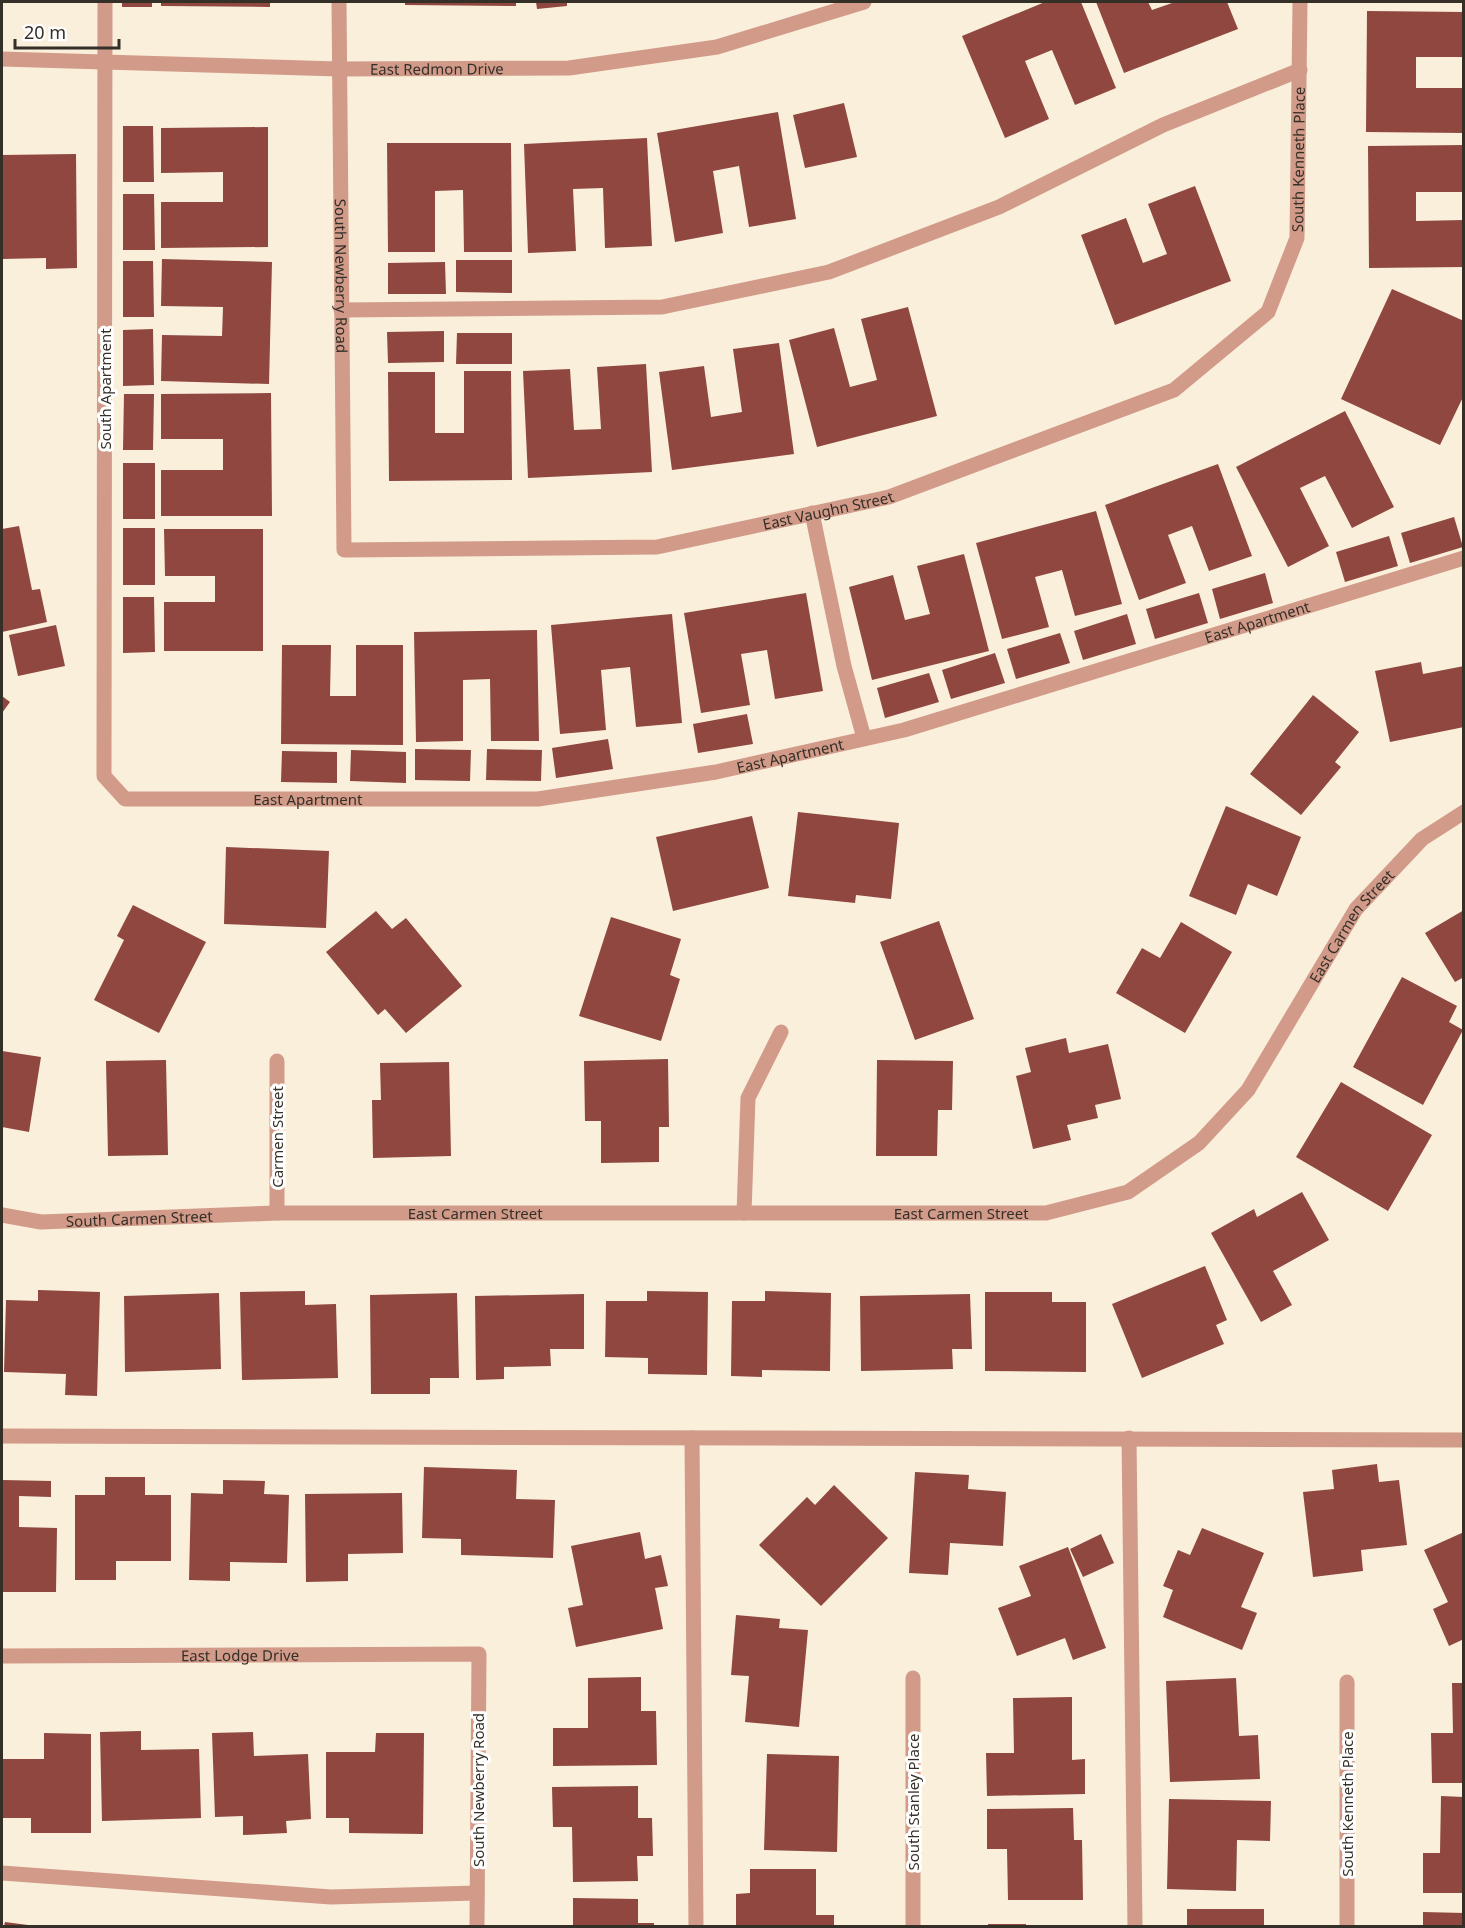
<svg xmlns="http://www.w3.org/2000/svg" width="1465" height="1928" font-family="'Noto Sans',sans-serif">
  <rect width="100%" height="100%" fill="#f9efdb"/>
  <path fill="#8f473f" d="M122,2H152V7H122Z
    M161,2H270V7L161,6Z
    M405,2H516V6L405,5Z
    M536,2H567V6L537,9Z
    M1045,2H1081L1116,88L1075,105L1052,50L1025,61L1049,119L1005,138L962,36Z
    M1096,2H1148L1152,10L1175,2H1227L1238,29L1124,73Z
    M1367,11L1464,12V57H1416V88H1464V133L1366,132Z
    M844,103L857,157L805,168L793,115Z
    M778,112L796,219L749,227L739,166L713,171L723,233L675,242L657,133Z
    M123,126H153L154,182H123Z
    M268,127V247L161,248V202H223V172L161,173V128Z
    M647,138L652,246L605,248L603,188L573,189L576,251L528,253L524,144Z
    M387,143H511L512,252H464L463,190L435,191V252H388Z
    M1464,145V192H1416V221L1464,220V267L1369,268L1368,146Z
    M76,154L77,268L46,269V258L2,259V155Z
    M1195,186L1231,281L1115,325L1081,235L1126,218L1143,263L1167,254L1148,204Z
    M123,194H154L155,250H123Z
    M162,259L272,262L269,384L161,381L162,335L222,336L223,307L161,306Z
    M456,260H512V293L456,292Z
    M123,261H153L154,317H123Z
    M445,262L446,294H388V263Z
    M1392,289L1464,321V395L1440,445L1341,399Z
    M908,307L937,416L817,447L789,340L834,328L850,387L877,380L861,319Z
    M153,329L154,385L123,386V330Z
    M444,331V362L388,363L387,332Z
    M457,333H512V364H456Z
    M779,343L794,454L672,470L659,372L704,366L711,417L742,412L733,349Z
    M646,364L652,472L528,478L523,371L570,369L574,430L601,429L597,367Z
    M464,371H511L512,480L389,481L388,372H435V433H464Z
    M271,393L272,516H161V470H223V439H161V394Z
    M124,394H154L153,450H123Z
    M1345,411L1394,507L1352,528L1325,476L1300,488L1329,546L1288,567L1236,467Z
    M123,463H155V519H123Z
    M1218,464L1252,556L1209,571L1192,526L1168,535L1186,583L1139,600L1105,505Z
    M1096,511L1122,604L1075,616L1062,570L1035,577L1049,627L1002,639L976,543Z
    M1454,517L1463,547L1410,563L1401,533Z
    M19,526L32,590L40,589L47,622L2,632V529Z
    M123,528H155V585H123Z
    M164,529H263V651H164V602H215V576H165Z
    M1389,536L1398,566L1345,582L1336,552Z
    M964,554L989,651L872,680L849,587L893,575L905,620L930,614L917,566Z
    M1265,573L1273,603L1220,619L1212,589Z
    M806,593L823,691L775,699L767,650L741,654L750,705L701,713L684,613Z
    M1199,593L1208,623L1155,639L1146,609Z
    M123,597H154L155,652L123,653Z
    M672,614L682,723L636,727L630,667L601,670L606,730L560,734L551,625Z
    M1127,614L1136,644L1083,660L1074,631Z
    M56,625L65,666L18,676L9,635Z
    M537,630L539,741H491L490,679L463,680V741L416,742L414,632Z
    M1060,633L1070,663L1016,679L1007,649Z
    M282,645H331L330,696H356V645H403V745L281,744Z
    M995,653L1005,683L951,699L942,670Z
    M1421,662L1423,674L1464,666V727L1390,742L1375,671Z
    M929,673L939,702L885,718L877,688Z
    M1313,695L1359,732L1335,762L1341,767L1301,815L1250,774Z
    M2,696L10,702L2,713Z
    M747,714L753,744L698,753L693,724Z
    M608,739L613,769L556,778L552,748Z
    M415,749L471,750L470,781L415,780Z
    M487,749L542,750L541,781L486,780Z
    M351,750L406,752V783L350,781Z
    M282,751L337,752V783L281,782Z
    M1226,806L1301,837L1277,896L1248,884L1236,915L1189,896Z
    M798,812L899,823L891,899L856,895L855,903L788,896Z
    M752,816L769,888L673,911L656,837Z
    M226,847L329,851L326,928L224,924Z
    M133,905L206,942L159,1033L94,1000L124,940L117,936Z
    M1464,910V977L1455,982L1425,933Z
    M376,911L392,929L406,918L462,986L406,1033L385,1009L378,1015L326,952Z
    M611,917L681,939L670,975L680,979L661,1041L579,1016Z
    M939,921L974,1019L915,1040L880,942Z
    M1181,922L1232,952L1185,1033L1116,993L1142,948L1160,958Z
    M1402,977L1457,1006L1449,1022L1463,1030L1423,1105L1353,1067Z
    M1066,1038L1069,1053L1108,1044L1121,1099L1095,1105L1098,1118L1067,1125L1071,1140L1033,1149L1016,1076L1031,1072L1025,1048Z
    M2,1051L41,1057L29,1132L2,1127Z
    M668,1059L669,1127H659V1162L601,1163V1121H585L584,1061Z
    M166,1060L168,1155L108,1156L106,1061Z
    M877,1060L953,1061L952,1110H938L937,1156H876Z
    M449,1062L451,1156L373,1158L372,1100H381L380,1063Z
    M1341,1082L1432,1135L1388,1211L1296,1157Z
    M1302,1192L1329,1240L1273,1271L1292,1305L1261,1322L1211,1233L1254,1209L1257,1217Z
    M1205,1266L1227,1320L1216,1325L1224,1344L1142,1378L1112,1304Z
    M38,1290L100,1292L97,1396L65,1395L66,1374L4,1372L6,1300L38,1301Z
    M305,1291V1305L336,1304L338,1378L242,1380L240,1292Z
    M647,1291L708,1292L707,1375L648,1374V1358L605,1357L606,1301H647Z
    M765,1291L831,1293L830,1371L762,1370V1377L731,1376L732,1301H765Z
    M985,1292H1052V1302H1086V1372L985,1371Z
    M219,1293L221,1369L125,1372L124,1296Z
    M457,1293L459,1378H430V1394H371L370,1295Z
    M584,1294V1349H550L551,1366L504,1367V1379L476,1380L475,1296Z
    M970,1294L972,1349H952L953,1369L861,1371L860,1296Z
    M1377,1464L1379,1482L1399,1480L1407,1545L1361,1550L1363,1571L1313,1577L1303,1492L1334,1489L1332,1470Z
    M424,1467L517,1470L516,1499L555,1500L553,1558L461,1555V1539L422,1538Z
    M915,1472L969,1475L968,1489L1006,1492L1003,1546L950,1543L948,1575L909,1573Z
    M105,1477H145V1495H171V1561H116V1580H75V1495H105Z
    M2,1480L51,1481V1497L19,1496V1527L57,1528L56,1592H2Z
    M223,1480L265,1481L264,1494L289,1495L287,1563L230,1562V1581L189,1580L191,1493L223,1494Z
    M834,1485L888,1538L821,1606L759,1545L807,1497L815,1505Z
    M402,1493L403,1553L348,1554V1581L306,1582L305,1494Z
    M1202,1528L1264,1553L1241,1607L1257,1613L1242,1650L1163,1617L1173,1590L1163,1586L1178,1550L1190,1555Z
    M640,1532L645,1559L661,1555L668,1586L655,1588L663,1629L576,1647L568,1608L583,1605L571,1546Z
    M1464,1532V1639L1449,1646L1433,1609L1448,1602L1424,1550Z
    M1101,1534L1114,1563L1083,1577L1070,1549Z
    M1068,1547L1106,1648L1073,1660L1065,1638L1017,1656L998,1608L1031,1596L1019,1566Z
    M736,1615L780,1619L779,1628L808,1630L799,1727L745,1722L749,1676L731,1675Z
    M641,1677V1711H656L657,1765L553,1766V1728H588V1678Z
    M1236,1678L1239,1736L1258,1735L1260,1779L1170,1782L1166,1681Z
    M1452,1683H1464V1783H1432L1431,1733H1453Z
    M1072,1697V1760L1085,1759V1794L987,1796L986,1753H1014L1013,1698Z
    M141,1731V1750L199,1749L201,1818L102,1821L100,1732Z
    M253,1732L254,1756L308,1754L311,1819L286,1821L287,1833L243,1835V1816L215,1817L212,1733Z
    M44,1733L91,1734V1833H31V1818H2V1759H44Z
    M376,1733H424L423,1834L349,1833V1818H326V1752H375Z
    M767,1754L839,1756L837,1852L764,1850Z
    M638,1786V1818H652L653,1856H637L638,1881L573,1882L572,1827H553L552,1787Z
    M1441,1796L1464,1797V1893H1423V1853H1440Z
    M1169,1799L1271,1801L1270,1841L1237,1840L1236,1891L1167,1889Z
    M1073,1808L1074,1840H1082L1083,1900H1008L1007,1849H987V1809Z
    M750,1869H816V1915H834V1926H736V1894L750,1893Z
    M573,1898L638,1899V1923H654V1926H573Z
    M1187,1909H1264V1926H1187Z
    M1423,1912L1464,1913V1926H1423Z
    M5,1922L28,1925L27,1926H4Z
    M988,1924H1026V1926H988Z"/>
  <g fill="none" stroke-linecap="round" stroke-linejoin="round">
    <g stroke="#d29a89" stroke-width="15">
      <path id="s1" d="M105,2L104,776L125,799H538L716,772L904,730L1464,558"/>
      <path d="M341,310L662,307L829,272L999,207L1163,125L1300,70"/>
      <path d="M812,513L844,666L864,738"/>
      <path d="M2,1436L1464,1440"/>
      <path d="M692,1438L696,1926"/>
      <path d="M1129,1438L1135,1926"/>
      <path d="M2,1873L331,1897L477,1893"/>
    </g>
    <g stroke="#d29a89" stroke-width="15">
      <path id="s2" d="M339,2L344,550L657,547L889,497L1174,390L1268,312L1297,238L1300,2"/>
      <path id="s3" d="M2,59L339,69L569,68L717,47L864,2"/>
      <path d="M277,1061V1213"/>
      <path d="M744,1213L748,1098L781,1032"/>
      <path id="s4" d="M2,1215L41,1222L277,1213H1046L1128,1192L1199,1143L1248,1090L1356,909L1422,839L1464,812"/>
      <path id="s5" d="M2,1656L479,1654L477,1926"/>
      <path d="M913,1678V1926"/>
      <path d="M1347,1682V1926"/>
    </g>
  </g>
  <g text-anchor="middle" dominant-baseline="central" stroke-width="6" stroke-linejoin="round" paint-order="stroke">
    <g font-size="15" fill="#343028" stroke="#fff">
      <text stroke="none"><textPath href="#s3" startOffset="435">East Redmon Drive</textPath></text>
      <text stroke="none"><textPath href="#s2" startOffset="1683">South Kenneth Place</textPath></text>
      <text stroke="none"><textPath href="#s2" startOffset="274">South Newberry Road</textPath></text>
      <text transform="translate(105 389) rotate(-90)">South Apartment</text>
      <text stroke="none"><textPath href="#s2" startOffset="1036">East Vaughn Street</textPath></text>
      <text stroke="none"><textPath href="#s1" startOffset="1960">East Apartment</textPath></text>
      <text stroke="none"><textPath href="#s1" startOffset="1474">East Apartment</textPath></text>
      <text stroke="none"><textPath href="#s1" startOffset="988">East Apartment</textPath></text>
      <text stroke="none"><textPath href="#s4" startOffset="1482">East Carmen Street</textPath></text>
      <text transform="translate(277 1137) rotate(-90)">Carmen Street</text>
      <text stroke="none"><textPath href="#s4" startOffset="474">East Carmen Street</textPath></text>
      <text stroke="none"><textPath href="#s4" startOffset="960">East Carmen Street</textPath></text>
      <text stroke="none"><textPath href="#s4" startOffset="138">South Carmen Street</textPath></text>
      <text stroke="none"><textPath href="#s5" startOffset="238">East Lodge Drive</textPath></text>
      <text transform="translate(478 1790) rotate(-90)">South Newberry Road</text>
      <text transform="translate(913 1802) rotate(-90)">South Stanley Place</text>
      <text transform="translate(1347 1804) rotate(-90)">South Kenneth Place</text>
    </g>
  </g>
  <rect width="1465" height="1928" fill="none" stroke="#343028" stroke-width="6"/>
  <path d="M15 39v9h104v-9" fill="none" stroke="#343028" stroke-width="3"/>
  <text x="24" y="39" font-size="18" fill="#343028" stroke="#ffffff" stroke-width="4.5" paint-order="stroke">20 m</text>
</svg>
